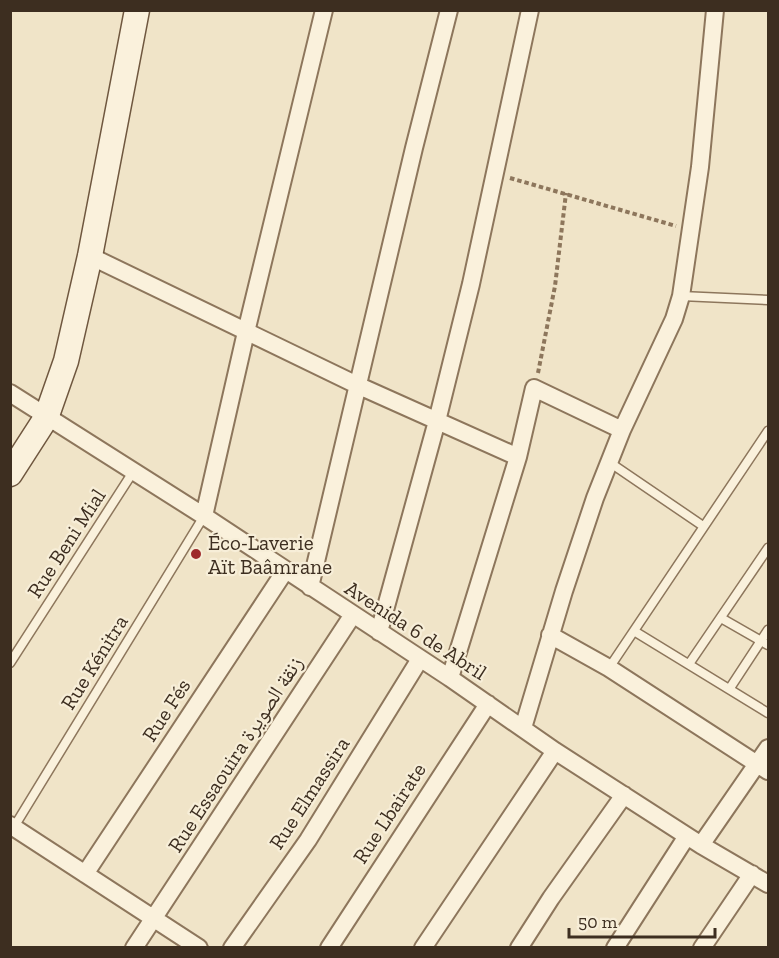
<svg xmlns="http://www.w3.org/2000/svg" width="779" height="958" font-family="'Zilla Slab','Noto Naskh Arabic',serif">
  <rect width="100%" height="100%" fill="#f0e4c8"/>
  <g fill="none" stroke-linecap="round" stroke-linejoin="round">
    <defs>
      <path id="service" d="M681,296L768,300
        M609,462L703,526
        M721,618L768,645
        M634,631L768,713
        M10,663L133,472
        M689,664L768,548
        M609,668L768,431
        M730,688L768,630
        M14,827L204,516"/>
      <path id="minor" d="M90,256L357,385L518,457
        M10,393L204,516L450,678L555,751L701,845L768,884
        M204,516L246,332L324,10
        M310,587L414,148L449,10
        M379,632L437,421L471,284L530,10
        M550,635L609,668L768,771
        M450,678L518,457L534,388L622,430
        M523,728L564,591L595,498L622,430L674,319L681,296L700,167L715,10
        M10,825L199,948
        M701,845L768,748
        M85,874L285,571
        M134,948L352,616
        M232,948L308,840L420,659
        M329,948L488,704
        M423,948L555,751
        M519,948L551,898L624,795
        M615,948L687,836
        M702,948L752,874"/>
      <path id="secondary" d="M10,474L46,418L66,361L90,256L137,10"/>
    </defs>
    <use href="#service" stroke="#8d765c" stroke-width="11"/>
    <use href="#minor" stroke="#8d765c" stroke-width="20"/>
    <use href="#secondary" stroke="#6f573f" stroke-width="27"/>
    <path stroke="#8d765c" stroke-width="4" stroke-dasharray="4.5 3" stroke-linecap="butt" d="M510,178L676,226
      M538,373L555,286L566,193"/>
    <use href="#service" stroke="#faf1dc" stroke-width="8"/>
    <use href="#minor" stroke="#faf1dc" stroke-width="16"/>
    <use href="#secondary" stroke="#faf1dc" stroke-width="24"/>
  </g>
  <circle fill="#9e2a2b" stroke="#f7eed8" stroke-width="2" cx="196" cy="554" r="6"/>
  <g text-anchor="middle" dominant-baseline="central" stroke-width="4.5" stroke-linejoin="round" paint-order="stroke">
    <g font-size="21" fill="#3d2e20" stroke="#f7eed8" text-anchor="start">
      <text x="208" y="542">Éco-Laverie<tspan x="208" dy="24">Aït Baâmrane</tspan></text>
    </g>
    <g font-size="21" fill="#3d2e20" stroke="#f7eed8">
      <text transform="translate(66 543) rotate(-57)">Rue Beni Mial</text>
      <text transform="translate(416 630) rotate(33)">Avenida 6 de Abril</text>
      <text transform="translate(94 662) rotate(-58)">Rue Kénitra</text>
      <text transform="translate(166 710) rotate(-57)">Rue Fés</text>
      <text transform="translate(235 754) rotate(-57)">Rue Essaouira زنقة الصويرة</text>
      <text transform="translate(309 793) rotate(-57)">Rue Elmassira</text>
      <text transform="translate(389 813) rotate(-57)">Rue Lbairate</text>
    </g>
  </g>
  <rect width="779" height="958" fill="none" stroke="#3d2e20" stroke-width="24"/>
  <path d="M569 928v9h146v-9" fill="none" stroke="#3d2e20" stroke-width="3"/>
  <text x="578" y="928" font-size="18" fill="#3d2e20" stroke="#f7eed8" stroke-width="4.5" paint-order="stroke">50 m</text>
</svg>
